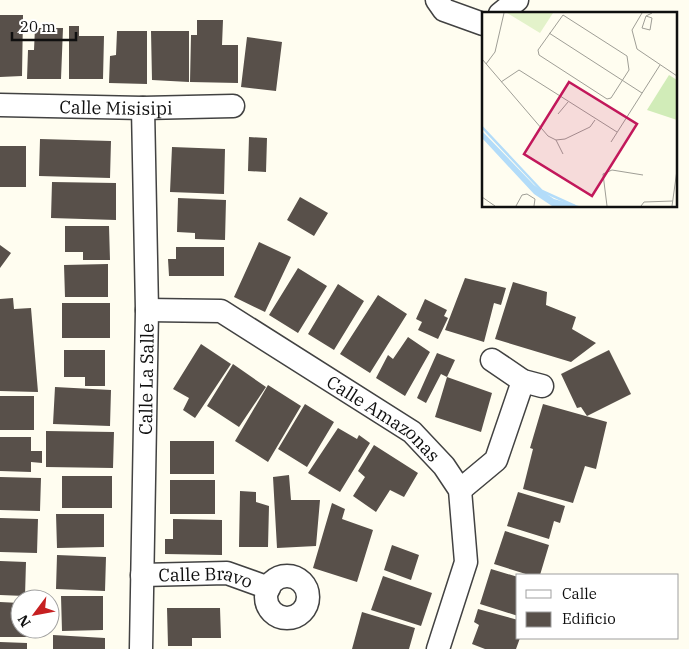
<svg xmlns="http://www.w3.org/2000/svg" width="689" height="649" font-family="'IBM Plex Serif',serif">
  <rect width="100%" height="100%" fill="#fffdf0"/>
  <path fill="#58504a" d="M0,15H23L22,76L0,77Z
    M197,20H223L222,45H238V83L190,82L191,35H197Z
    M69,26H79V36H104L103,79H69Z
    M35,28H63L61,79H27L28,50H34Z
    M117,31H147V84L109,83L110,56L116,55Z
    M151,31H189V82L152,80Z
    M247,37L282,42L276,91L241,87Z
    M249,137L267,138L266,172L248,171Z
    M40,139L111,141L110,178L39,176Z
    M0,146H26V187H0Z
    M172,147L225,149L224,194L170,192Z
    M52,182L116,183V220L51,218Z
    M300,197L328,213L314,236L287,220Z
    M178,198L226,200L225,240L195,239V233L177,232Z
    M65,226H109L110,260H83V252H65Z
    M259,242L291,257L265,312L234,297Z
    M0,245L11,253L0,268Z
    M176,247H224V276H169L168,259H176Z
    M108,264V297H65L64,265Z
    M298,268L327,286L298,333L269,315Z
    M465,278L506,288L501,305L494,303L484,342L445,330Z
    M513,282L547,292L546,305L576,317L572,329L596,343L571,362L495,339Z
    M338,284L364,301L334,350L308,334Z
    M378,295L407,314L370,373L340,354Z
    M13,298L14,309L31,308L38,392L0,391V299Z
    M425,299L447,310L444,316L448,318L438,339L418,330L422,322L416,319Z
    M62,303H110V338H62Z
    M408,337L430,352L405,396L376,378L388,355L393,359Z
    M201,344L231,364L195,418L183,410L189,398L173,389Z
    M64,350H105V386H85V377H64Z
    M609,350L631,394L587,416L581,407L577,408L561,374Z
    M437,353L455,360L447,377L492,393L481,432L435,417L447,377L441,374L426,403L417,398Z
    M233,364L266,387L239,427L207,406Z
    M268,385L301,406L268,462L235,441Z
    M55,387L111,390L110,426L53,424Z
    M0,396H34V430H0Z
    M305,404L334,422L307,467L278,449Z
    M543,404L607,422L596,469L585,466L573,503L523,489L533,449L530,448Z
    M338,428L357,439L359,435L370,443L340,492L308,473Z
    M46,431L114,432L113,468L46,467Z
    M0,437H31V451H42V463L31,462V472L0,471Z
    M170,441H214V474H170Z
    M374,445L418,473L404,497L390,490L376,512L353,496L365,477L358,471Z
    M289,475L291,500H320L316,546L277,548L273,477Z
    M62,476H112V508H62Z
    M0,477L41,478L40,511L0,510Z
    M170,480H215V514H170Z
    M240,491L256,492V502L269,506L268,547H239Z
    M518,492L565,506L560,523L554,521L549,539L507,526Z
    M332,503L345,509L342,519L373,530L357,582L313,568Z
    M56,514H104V547L57,548Z
    M0,518L38,519L37,553L0,552Z
    M173,519L222,520V555L165,554V539H173Z
    M505,531L549,545L540,575H529L494,564Z
    M392,545L419,555L411,580L384,570Z
    M57,555L106,557L105,591L56,589Z
    M0,561L26,562L25,596L0,595Z
    M491,569L518,577V616L480,604Z
    M383,576L432,593L421,626L371,610Z
    M61,596H103V630L62,631Z
    M0,602L20,603V629H27V637H0Z
    M167,608H220L221,638H192V646H168Z
    M478,609L518,620V638H520L516,649H485L472,644L479,625L474,622Z
    M362,612L415,628L409,649H352Z
    M53,635L105,638V649H53Z
    M0,642L27,643V649H0Z"/>
  <g fill="none" stroke-linecap="round" stroke-linejoin="round">
    <defs>
      <g id="minor">
        <path d="M437,0L444,10L483,24"/>
        <path d="M500,14L517,0"/>
        <path id="s1" d="M0,105L143,108L233,106"/>
        <path id="s2" d="M147,310L221,311L412,432L444,466L460,490L466,562L438,649"/>
        <path d="M492,360L523,381L542,386"/>
        <path d="M460,490L496,460L523,381"/>
        <path id="s3" d="M142,575L227,573L269,588"/>
        <circle cx="287" cy="597" r="21"/>
        <path id="s4" d="M141,649L147,310L143,108"/>
      </g>
    </defs>
    <use href="#minor" stroke="#424242" stroke-width="25"/>
    <use href="#minor" stroke="#fff" stroke-width="22"/>
  </g>
  <g text-anchor="middle" dominant-baseline="central" stroke-width="5" stroke-linejoin="round" paint-order="stroke">
    <g font-size="18" fill="#0f0f0f" stroke="#fff">
      <text stroke="none"><textPath href="#s1" startOffset="116">Calle Misisipi</textPath></text>
      <text stroke="none"><textPath href="#s4" startOffset="270">Calle La Salle</textPath></text>
      <text stroke="none"><textPath href="#s2" startOffset="269">Calle Amazonas</textPath></text>
      <text stroke="none"><textPath href="#s3" startOffset="64">Calle Bravo</textPath></text>
    </g>
  </g>
  <g transform="translate(482 12)">
    <rect width="195" height="195" fill="#fffdf0"/>
    <path d="M187,63L195,68V108L165,98Z" fill="#d1ecb8"/>
    <path d="M25,1H71L58,21Z" fill="#e3f2ca"/>
    <path d="M0,119L52,173L72,187L97,194H70L52,182L0,126Z" fill="#b3dcf9"/>
    <path fill="none" stroke="#b3dcf9" stroke-width="2.5" d="M0,115L60,179L93,194"/>
    <path fill="none" stroke="#9f9e96" stroke-width="1" d="M160,1L150,18L155,37L195,64M81,3L145,44L147,58L129,86L125,87L57,43L56,38ZM164,4L170,6L168,18L160,16L164,4L170,1M67,21L160,81M0,47L66,124L74,128L83,127L108,115L113,108M4,52L13,40L22,1M19,70L37,58L135,120M76,102L86,90M74,128L81,142M129,130L178,53M0,185L13,194M34,194L40,183L45,182L53,187L52,194M125,194L121,162L130,158L161,163M159,194L162,190L191,189M190,194L195,158"/>
    <path fill="#c2185b" fill-opacity="0.15" stroke="#c2185b" stroke-width="2.5" d="M87,70L155,112L110,184L42,142Z"/>
    <rect width="195" height="195" fill="none" stroke="#0f0f0f" stroke-width="2.5"/>
  </g>
  <rect x="516" y="574" width="162" height="65" fill="#ffffff" stroke="#9f9f9f"/>
  <rect x="526" y="590" width="25" height="8" fill="#ffffff" stroke="#9f9f9f"/>
  <text x="562" y="599" font-size="15" fill="#0f0f0f">Calle</text>
  <rect x="526" y="612" width="25" height="15" fill="#58504a" stroke="#9f9f9f"/>
  <text x="562" y="624" font-size="15" fill="#0f0f0f">Edificio</text>
  <g transform="translate(35 614) rotate(238)"><circle r="24" fill="#ffffff" stroke="#9f9f9f"/>
  <path d="M0-4L9 19L0 12L-9 19Z" fill="#c62021"/>
  <text y="-8" font-size="14" font-weight="bold" text-anchor="middle" fill="#0f0f0f">N</text>
  </g>
  <path d="M12 32v8h64v-8" fill="none" stroke="#0f0f0f" stroke-width="2.5"/>
  <text x="20" y="32" font-size="15" fill="#0f0f0f" stroke="#ffffff" stroke-width="4" paint-order="stroke">20 m</text>
</svg>
